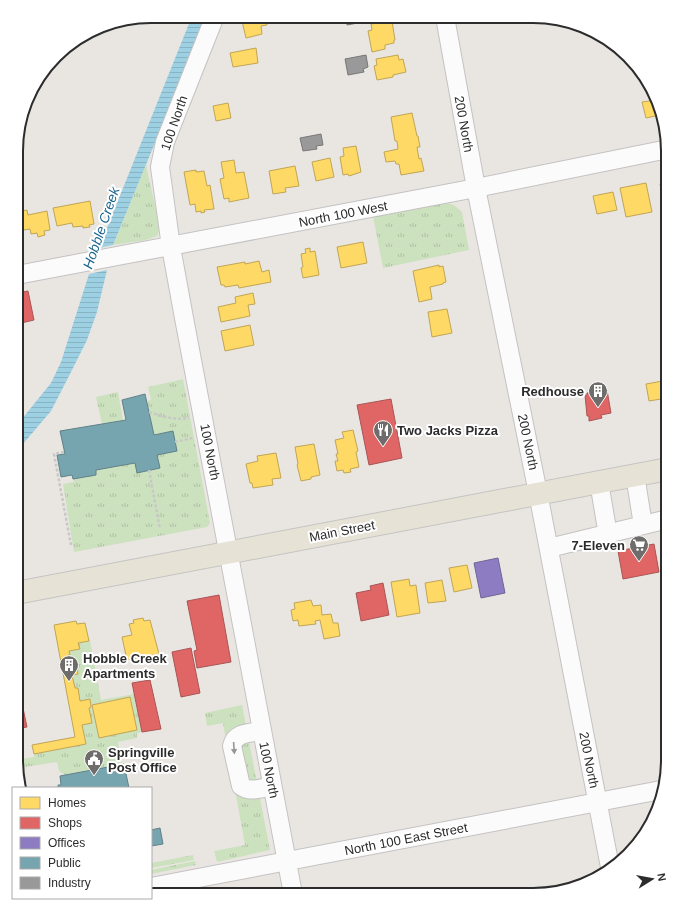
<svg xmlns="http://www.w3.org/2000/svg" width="684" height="911" font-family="Helvetica,sans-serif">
  <defs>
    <pattern id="grass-tufts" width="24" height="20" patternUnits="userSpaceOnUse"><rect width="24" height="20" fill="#cce1be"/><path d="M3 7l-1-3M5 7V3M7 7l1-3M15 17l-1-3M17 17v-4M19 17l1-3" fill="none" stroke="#afc1a3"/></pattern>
    <pattern id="water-rules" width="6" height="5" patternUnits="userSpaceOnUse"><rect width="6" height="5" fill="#9dd0e3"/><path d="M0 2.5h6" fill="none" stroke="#87b3c3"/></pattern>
  </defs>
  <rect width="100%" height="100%" fill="#e9e6e2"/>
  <path fill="url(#grass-tufts)" d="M146,165L160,228L157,236L146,240L113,245Z
    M444,202L454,205L462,212L469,250L383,268L373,216Z
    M183,379L210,523L207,527L74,552L63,484L74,482L73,479L96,475V470L135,463L137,472L160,468L157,455L177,450L173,431L154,435L147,401L151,400L148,387Z
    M118,392L123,420L102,424L96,397Z
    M90,640L101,700L134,694L142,732L137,733V738L118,742L122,764L65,775L59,771L57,762L18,768L16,760L34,757V754L86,744L82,725L92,723L89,708L91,707L89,699L80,701L78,688H75L72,675L78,674L77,667L71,668L68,655H70L69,651L79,649L78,643Z
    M242,705L270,850L217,862L214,851L245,845L223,723L207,726L205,713Z
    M193,855L194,860L151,868V863Z
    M195,861L196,865L151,874V870Z"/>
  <path fill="url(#water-rules)" d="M192,16H207L113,245L99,248Z
    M107,270L97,312L87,340L69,376L51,411L17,451V425L51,383L61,362L89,274Z"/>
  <path fill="#ffd966" stroke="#c0a555" d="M267,16L268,23H267V25L261,26L262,34L246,38L241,17Z
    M392,21L395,40H394V43L385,45V49L372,52L368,31L372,30L371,24Z
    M256,48L258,63L233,67L230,53Z
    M398,55L399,60L403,59L406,72L393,75V77L377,80L374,66L377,65L376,59Z
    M656,100L660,115L646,118L642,102Z
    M228,103L231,118L216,121L213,106Z
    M412,113L417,136H418L420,147H417L419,159L421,158L424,171L401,175L399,164H396L395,161L386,162L384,152L398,149L397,141H395L391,117Z
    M356,146L361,172L349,176L348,174L343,175L340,157L344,156L343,148Z
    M330,158L334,177L316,181L312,162Z
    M234,160L236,173L244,172L249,198L229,202V198L224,199L220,179L224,178L221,162Z
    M295,166L299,186L285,188L286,192L273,194L269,171Z
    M196,170V172L204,171L207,186L210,185L214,209L204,210L205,212L201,213V211L196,212L195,204L190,205L184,172Z
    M668,182V200L663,201L660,184Z
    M646,183L652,212L626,217L620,188Z
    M613,192L617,210L597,214L593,196Z
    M90,201L94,224L89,225L90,227L83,228V226L73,227L72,223L57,226L53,208Z
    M27,210L28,215L47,211L50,230L44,231L45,235L38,237L37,233L31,234L30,229L17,231V212Z
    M363,242L367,263L341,268L337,247Z
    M310,248V252L315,251L319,275L303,278L301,268L303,267L301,254L306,253L305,249Z
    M259,261L262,272L269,270L271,282L239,288L238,285L225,287L224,285H221L217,267L245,262V264Z
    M439,265V267L443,266L446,282L443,283V284L430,287L432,299L419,302L413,271Z
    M253,293L255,304L248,305L250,316L221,322L218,307L236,303L235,297Z
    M447,309L452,333L432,337L428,312Z
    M250,325L254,345L225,351L221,331Z
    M668,380V416L665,417L661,399L649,401L646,384Z
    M353,430L358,451L356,452L359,467L350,469L351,472L344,473L343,470L337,471L335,461H338L336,454H338L335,440L344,438L342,432Z
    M314,444L320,475L311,477V479L301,481L297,465L298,464L295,447Z
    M276,453L281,478L272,479L273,485L253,488L252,483H250L246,464L258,461L257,456Z
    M467,565L472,588L454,592L449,568Z
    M409,579L410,586L416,585L420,613L397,617L391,582Z
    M442,580L446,601L428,603L425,583Z
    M311,600L313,606L321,605L322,615L331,614L333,623H338L340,636L324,639L320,620L315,621L316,624L299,626L298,620L293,621L291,610L295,609L294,603Z
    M143,618L144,621L150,620L159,654L127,660L122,637L132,635L129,624L134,623L133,620Z
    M76,621L77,624L85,623L89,641L78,643L80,649L69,651L70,655H68L71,668L77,666L78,674L72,675L75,688H78L80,701L90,699L91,707L89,708L92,723L82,725L86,744L34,754L32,745L75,737L54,625Z
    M130,697L137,730L99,738L92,705Z"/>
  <path fill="#e06666" stroke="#a55" d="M28,291L34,320L17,324V293Z
    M607,390L611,413L601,415L602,418L589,421V416H587L585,395H587V393Z
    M391,399L402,458L369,465L357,405Z
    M654,544L659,572L623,579L618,551Z
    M383,583L389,615L361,621L356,593L371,590L370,586Z
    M219,595L231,662L197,668L194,651L197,650L187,601Z
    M191,648L200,693L181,697L172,652Z
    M16,675L27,727L16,729Z
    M150,680L161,729L142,732L132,683Z"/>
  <path fill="#8e7cc3" stroke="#716496" d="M498,558L505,593L481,598L474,563Z"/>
  <path fill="#76a5af" stroke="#608188" d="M145,394L154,435L173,431L177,451L157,455L160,468L137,473L135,463L96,470V475L73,479L72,475L61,477L57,455L65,454L60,431L126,420L122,400Z
    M124,764L129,788H58V785H61L60,776Z
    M151,828V830L160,828L163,844L151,846Z"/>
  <path fill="#999" stroke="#787878" d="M346,17H362L363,22L347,25Z
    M366,55L368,67L363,69L364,72L348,75L345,59Z
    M321,134L323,145L316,146L317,149L303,151L300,138Z"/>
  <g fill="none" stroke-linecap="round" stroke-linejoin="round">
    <defs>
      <path id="minor" d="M215,16L165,142L160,167L171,247L184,318L293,894
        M445,17L476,188L538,493L610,867
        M17,275L476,188L668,149
        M635,475L643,525
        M599,482L608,535
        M549,548L668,519
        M262,731C250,733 235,732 232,746L241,786C250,793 261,788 272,786
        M151,887L661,790"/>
      <path id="major" d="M16,593L668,469"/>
    </defs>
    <use href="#minor" stroke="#c4c2c2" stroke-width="20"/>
    <use href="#major" stroke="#c5c4c2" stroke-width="24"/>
    <path stroke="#c8c8c7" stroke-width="2.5" stroke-dasharray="3 2" stroke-linecap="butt" d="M149,412C163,417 174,420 189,418
      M175,442L192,438
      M64,452L54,454L71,545
      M149,470L160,529"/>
    <use href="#minor" stroke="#fcfbfb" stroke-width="18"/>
    <use href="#major" stroke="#e6e2d6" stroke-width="22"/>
  </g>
  <defs><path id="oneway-solid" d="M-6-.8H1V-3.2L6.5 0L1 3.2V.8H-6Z"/></defs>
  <use fill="#949494" href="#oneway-solid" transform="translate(234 748) rotate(86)"/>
  <defs>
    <symbol id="building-pin" viewBox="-11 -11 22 30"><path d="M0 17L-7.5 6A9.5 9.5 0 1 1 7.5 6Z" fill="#6e6d6c" stroke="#fff"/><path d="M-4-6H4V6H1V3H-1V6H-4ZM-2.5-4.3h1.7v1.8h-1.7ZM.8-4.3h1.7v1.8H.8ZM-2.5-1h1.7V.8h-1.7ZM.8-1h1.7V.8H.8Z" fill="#fff"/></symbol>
    <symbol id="restaurant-pin" viewBox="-11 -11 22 30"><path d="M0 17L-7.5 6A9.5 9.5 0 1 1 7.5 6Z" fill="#6e6d6c" stroke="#fff"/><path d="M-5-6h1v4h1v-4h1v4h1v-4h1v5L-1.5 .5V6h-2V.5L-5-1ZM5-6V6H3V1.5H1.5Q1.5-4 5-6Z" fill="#fff"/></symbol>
    <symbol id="supermarket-pin" viewBox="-11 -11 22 30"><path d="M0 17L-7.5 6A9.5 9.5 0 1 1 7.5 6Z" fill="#6e6d6c" stroke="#fff"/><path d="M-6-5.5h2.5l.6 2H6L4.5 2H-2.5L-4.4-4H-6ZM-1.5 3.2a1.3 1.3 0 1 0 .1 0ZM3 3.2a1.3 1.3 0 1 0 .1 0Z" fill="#fff"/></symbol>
    <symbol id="civic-pin" viewBox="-11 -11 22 30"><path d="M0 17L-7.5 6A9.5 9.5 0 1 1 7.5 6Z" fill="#6e6d6c" stroke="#fff"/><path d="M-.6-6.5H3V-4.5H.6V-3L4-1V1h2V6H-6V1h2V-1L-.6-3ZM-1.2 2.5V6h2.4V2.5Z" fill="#fff"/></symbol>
  </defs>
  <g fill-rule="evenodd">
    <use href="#building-pin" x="587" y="380" width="22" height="30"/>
    <use href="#restaurant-pin" x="372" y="419" width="22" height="30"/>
    <use href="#supermarket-pin" x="628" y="534" width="22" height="30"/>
    <use href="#building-pin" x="58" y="654" width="22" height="30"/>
    <use href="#civic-pin" x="83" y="748" width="22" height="30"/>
  </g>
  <g text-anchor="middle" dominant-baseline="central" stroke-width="4" stroke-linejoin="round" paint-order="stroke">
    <g font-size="13" fill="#2c2c2c" stroke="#fff">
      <text transform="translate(174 123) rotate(-71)">100 North</text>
      <text transform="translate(464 124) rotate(80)">200 North</text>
      <text transform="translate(343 214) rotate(-11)">North 100 West</text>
      <text transform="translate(528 442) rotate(78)">200 North</text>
      <text transform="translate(210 452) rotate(79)">100 North</text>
      <text transform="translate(342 531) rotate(-11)">Main Street</text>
      <text transform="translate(589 760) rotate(79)">200 North</text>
      <text transform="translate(269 770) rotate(79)">100 North</text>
      <text transform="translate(406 839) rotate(-11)">North 100 East Street</text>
    </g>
    <g font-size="13" font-weight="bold" fill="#2c2c2c" stroke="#fff" text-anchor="start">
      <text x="584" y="391" text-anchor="end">Redhouse</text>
      <text x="397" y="430">Two Jacks Pizza</text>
      <text x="625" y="545" text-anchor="end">7-Eleven</text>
      <text x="83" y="658">Hobble Creek<tspan x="83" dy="15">Apartments</tspan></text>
      <text x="108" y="752">Springville<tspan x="108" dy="15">Post Office</tspan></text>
    </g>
    <g font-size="14" font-style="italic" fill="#1b6690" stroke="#fff">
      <text transform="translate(101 228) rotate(-71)">Hobble Creek</text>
    </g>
  </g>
  <path d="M0 0H684V911H0ZM151 23H533A128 128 0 0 1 661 151V760A128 128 0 0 1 533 888H151A128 128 0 0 1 23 760V151A128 128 0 0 1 151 23Z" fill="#fff" fill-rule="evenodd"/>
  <path fill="none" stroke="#2c2c2c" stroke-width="2" d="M151 23H533A128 128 0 0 1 661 151V760A128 128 0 0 1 533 888H151A128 128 0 0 1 23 760V151A128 128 0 0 1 151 23Z"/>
  <rect x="12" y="787" width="140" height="112" fill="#ffffff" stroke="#ababab"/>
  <rect x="20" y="797" width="20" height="12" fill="#ffd966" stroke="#ababab"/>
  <text x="48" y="807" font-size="12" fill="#2c2c2c">Homes</text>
  <rect x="20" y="817" width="20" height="12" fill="#e06666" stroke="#ababab"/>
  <text x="48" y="827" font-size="12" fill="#2c2c2c">Shops</text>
  <rect x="20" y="837" width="20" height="12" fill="#8e7cc3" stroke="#ababab"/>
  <text x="48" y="847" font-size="12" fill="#2c2c2c">Offices</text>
  <rect x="20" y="857" width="20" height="12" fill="#76a5af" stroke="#ababab"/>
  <text x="48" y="867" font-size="12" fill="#2c2c2c">Public</text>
  <rect x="20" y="877" width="20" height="12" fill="#999999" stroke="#ababab"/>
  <text x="48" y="887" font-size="12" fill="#2c2c2c">Industry</text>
  <g transform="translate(652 879) rotate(79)" stroke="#ffffff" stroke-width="3" paint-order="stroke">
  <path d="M0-3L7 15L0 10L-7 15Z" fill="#2c2c2c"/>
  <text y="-6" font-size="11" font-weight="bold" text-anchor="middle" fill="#2c2c2c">N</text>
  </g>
</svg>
